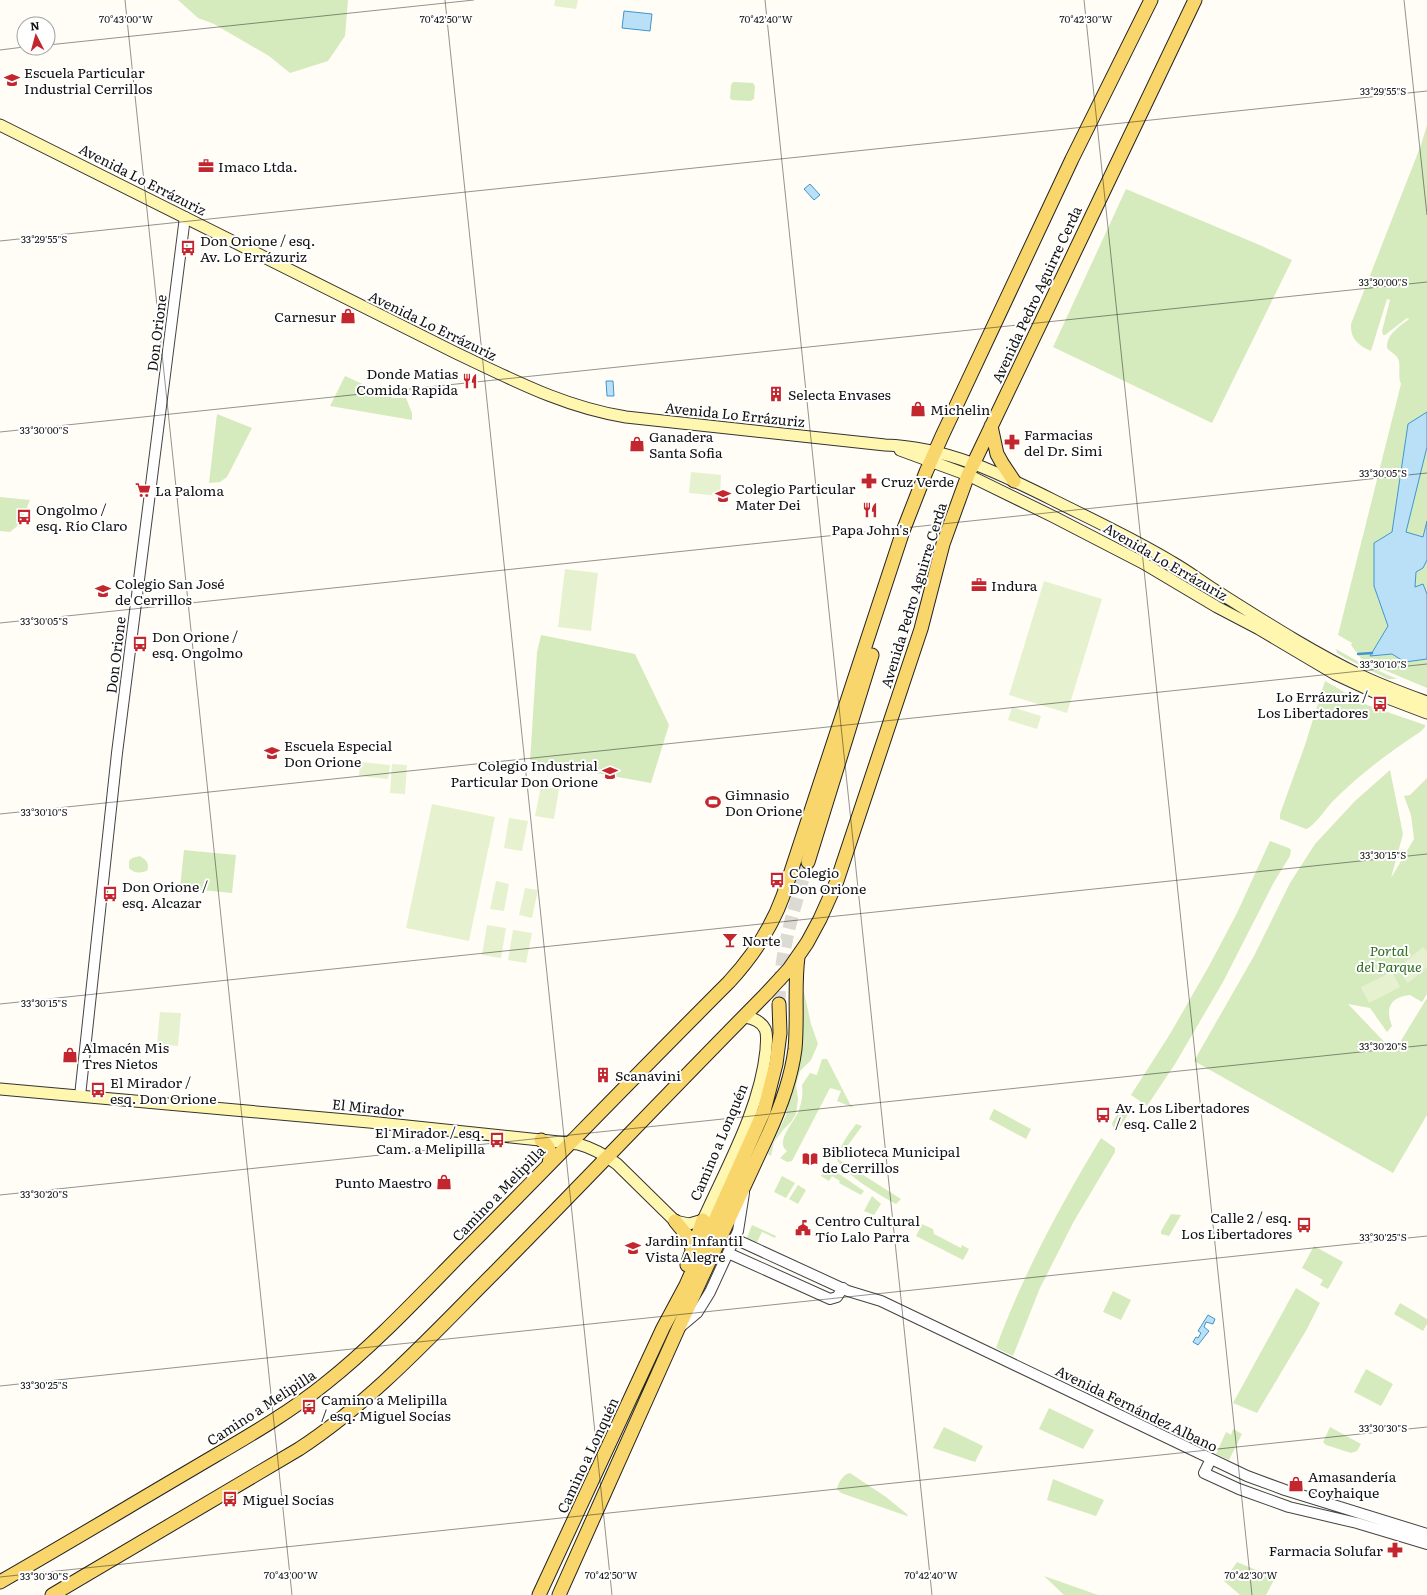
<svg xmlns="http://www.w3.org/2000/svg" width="1427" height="1595" font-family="Literata,serif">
  <rect width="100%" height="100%" fill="#fffdf5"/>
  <path fill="#d5ebbd" d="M178,0H348L345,36L328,61L290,73L269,56L214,24L198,18Z
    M733,82L753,83L755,86L754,99L750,101L732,100L730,98L731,85Z
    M1427,125V688L1363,661L1351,645L1352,643L1338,635L1401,384C1397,375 1402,363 1397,357C1394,353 1390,352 1387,348C1386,335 1399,327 1409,319L1407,318L1385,335H1383L1382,331L1390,300L1387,299L1371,351C1358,345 1350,339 1351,324L1421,145Z
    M1126,189L1262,246L1292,260L1212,423L1053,347Z
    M345,376L393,398H406L412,413V420L330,406Z
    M217,414L252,428L227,477L220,482L209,483Z
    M0,497L30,500L20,524L10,532L0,531Z
    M541,635L635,654L669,725L651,783L530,761L537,652Z
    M1336,649L1359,662L1397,679H1388L1345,658L1337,653Z
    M1325,681L1367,705L1425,725V727L1420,732C1387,754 1361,773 1333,801C1326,808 1314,827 1306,829L1283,820L1280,819V814L1305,745Z
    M1390,770L1403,834L1391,878L1414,839L1411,815L1404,796L1410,795L1427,778V994L1422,1002L1410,995C1390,997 1385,1008 1392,1026L1387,1032L1370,1008L1348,1004L1394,1052L1427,998V1115L1393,1173L1194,1061L1254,956L1290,883L1315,844L1355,801Z
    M1270,841L1289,848L1291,850L1290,856L1274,882L1223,982L1175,1064L1147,1106L1131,1095L1170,1034L1209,966L1237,913Z
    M184,850L236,855L232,893L180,888Z
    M140,856C146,860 150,863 147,871C139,873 135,874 129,868V861L132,858Z
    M802,991L804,992L811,1024L818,1044L811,1060L800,1071L796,1085L798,1099L796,1114L791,1122L783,1130L774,1142L771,1156L768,1154L786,1115L792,1088Z
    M822,1059H827L850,1104L854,1108L837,1101L841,1091L830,1088L792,1161L787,1162L780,1158L787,1151C774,1142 796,1120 799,1110C802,1101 803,1095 802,1085L810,1073L817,1075Z
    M1122,1107H1127L1131,1110L1118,1130L1113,1127L1112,1123Z
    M994,1109L1031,1129L1026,1139L989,1119Z
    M856,1124L862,1126L838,1159L901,1199L896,1204C879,1195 847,1176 837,1160C840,1145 847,1136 856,1124Z
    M1101,1138L1115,1148V1152L1074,1221L1040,1288L1013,1356L996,1348C1023,1274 1060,1206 1101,1138Z
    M829,1160L835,1171L864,1191L861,1195L839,1183L840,1181L832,1176L829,1181L821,1176Z
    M782,1176L795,1183L786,1198L774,1192Z
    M798,1185L806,1190L798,1204L789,1199Z
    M872,1196L881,1204L874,1215L864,1211Z
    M1171,1214L1181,1215L1169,1236L1161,1234V1231Z
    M922,1224L933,1229L934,1234L961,1248L962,1245L969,1249L963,1260L916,1236Z
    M752,1225L776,1236L775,1238L762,1232L756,1244L746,1240Z
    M1314,1246L1343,1262L1328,1289L1320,1285L1323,1280L1302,1268Z
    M1296,1288L1320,1303L1307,1329L1257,1413L1233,1403Z
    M1113,1291L1131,1300L1121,1320L1103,1312Z
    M1400,1303L1427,1319V1324L1423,1331L1394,1314Z
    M1366,1369L1393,1384L1381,1406L1354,1392Z
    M1049,1408L1094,1430L1083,1449L1039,1429Z
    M944,1427L983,1446L975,1462L933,1448Z
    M1330,1427L1361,1444L1357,1451L1351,1453L1326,1445L1323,1442Z
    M1233,1429L1242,1434L1229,1460L1216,1454L1226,1432L1231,1435Z
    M850,1473L886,1497L908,1515L907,1516L841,1493L837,1489C838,1483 843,1474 850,1473Z
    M1053,1479L1104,1500L1096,1516L1047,1500Z
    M1237,1562L1275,1578L1266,1595H1240L1224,1581Z
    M1044,1576L1098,1595H1064Z"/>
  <path fill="#e6f2cf" d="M555,0H578L576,9L554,6Z
    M691,472L721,475L720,496L689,493Z
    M565,569L598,573L591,631L558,627Z
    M1044,581L1102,599L1067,713L1009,695Z
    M1012,707L1041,716L1037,729L1008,720Z
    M360,762L390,765L388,779L359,776Z
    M392,764L407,765L405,794L390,793Z
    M541,786L559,789L554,819L535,816Z
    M432,804L495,817L469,941L406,928Z
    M509,818L528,821L522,851L504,848Z
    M496,881L509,884L504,911L490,909Z
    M525,888L538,890L532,918L519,915Z
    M487,925L506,928L501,958L482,955Z
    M513,930L532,933L526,963L508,960Z
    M1423,947L1427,951V967L1408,983L1397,969Z
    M1392,972L1400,987L1369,1003L1361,987Z
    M160,1012L181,1013L178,1046L157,1044Z"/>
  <path fill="#b9e0f7" stroke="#3f96cf" d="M624,11L652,14L650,31L622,28Z
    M810,184L820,195L814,200L804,189Z
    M606,381H613L614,396H607Z
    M1427,412V447L1406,532L1423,537L1427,521V560L1423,568L1416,572L1415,587L1423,584L1427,594V659L1405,662L1392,654L1370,656L1388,626L1374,586V543L1392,532L1408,424Z
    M1208,1315L1215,1319L1213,1324L1206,1322L1204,1327L1209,1331L1198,1345L1193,1342L1196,1337L1198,1338L1201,1333L1198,1331Z"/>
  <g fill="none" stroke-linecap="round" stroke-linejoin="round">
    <path stroke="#3f96cf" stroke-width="2.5" d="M1358,654L1372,653"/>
    <path stroke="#dbdad3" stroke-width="13" stroke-dasharray="13 6" stroke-linecap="butt" d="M779,1004C780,951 793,912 808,862"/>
    <defs>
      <path id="tertiary" d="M80,1096L117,753L185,217
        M735,1239L848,1291L881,1301L1247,1476L1285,1490L1427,1534
        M728,1253L830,1299L837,1297L843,1288
        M678,1329L697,1313L710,1292L738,1231L744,1193
        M1211,1459L1204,1473L1239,1489L1289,1507L1357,1523L1427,1544"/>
      <path id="secondary" d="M0,125L456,353C513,380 564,407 626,417L885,445C947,447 999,473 1053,500C1093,520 1134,539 1172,562C1188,571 1202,582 1218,592C1264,621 1312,652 1362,676C1383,686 1405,694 1427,702
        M900,450L968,475L1054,517L1143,563L1217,607L1259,629L1335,674L1385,697L1427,713
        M0,1089L369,1122L578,1144C593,1148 605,1155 617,1164L675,1221L689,1224L703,1220C727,1166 760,1109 766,1050C766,1043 768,1035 765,1029C761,1021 752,1018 745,1017"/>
      <path id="primary" d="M991,426L997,454L1002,463L1014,481
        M808,862L872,655
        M541,1140C549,1145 552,1153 549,1163
        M675,1221L689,1238L692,1249
        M687,1265L703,1220
        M0,1582C63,1546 126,1508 189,1471C236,1443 284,1417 326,1383C379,1341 426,1289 474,1241C559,1155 643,1068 729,982C753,956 771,929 783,896L903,531L926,472L942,436L1072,159L1151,0
        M52,1595L299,1449C372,1401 431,1336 493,1274C584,1182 674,1087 765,995L789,969L807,943L820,919L837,881L921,629L943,544L968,475L1195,0
        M539,1595L663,1328L686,1285L764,1111L776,1064L780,1033L779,1004
        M559,1595L678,1329L767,1137C780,1109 791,1080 795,1049C798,1018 794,987 798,957"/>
    </defs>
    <use href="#tertiary" stroke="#444" stroke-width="12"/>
    <use href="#secondary" stroke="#333" stroke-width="13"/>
    <use href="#primary" stroke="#222" stroke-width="15"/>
    <use href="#tertiary" stroke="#fff" stroke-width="10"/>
    <use href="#secondary" stroke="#fff6b0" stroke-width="11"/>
    <use href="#primary" stroke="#f9d66b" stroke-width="13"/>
  </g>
  <path fill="none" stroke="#111" stroke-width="1" stroke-opacity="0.45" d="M125,0L292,1595M445,0L612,1595M765,0L932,1595M1084,0L1252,1595M1404,0L1427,215M48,45L474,0M0,50L24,47M0,241L1427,91M0,432L1427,282M0,623L1427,473M0,814L1427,664M0,1004L1427,854M0,1195L1427,1045M0,1386L1427,1236M0,1577L1427,1427"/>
  <defs>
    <symbol id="school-bare" viewBox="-9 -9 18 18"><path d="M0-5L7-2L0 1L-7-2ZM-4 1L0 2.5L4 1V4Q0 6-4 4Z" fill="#c4262e" stroke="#fff" stroke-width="2.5" paint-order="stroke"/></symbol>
    <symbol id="office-bare" viewBox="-9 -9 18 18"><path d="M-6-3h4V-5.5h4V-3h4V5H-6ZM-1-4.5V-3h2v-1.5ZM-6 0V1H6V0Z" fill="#c4262e" stroke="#fff" stroke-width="2.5" paint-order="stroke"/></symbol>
    <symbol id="bus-bare" viewBox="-9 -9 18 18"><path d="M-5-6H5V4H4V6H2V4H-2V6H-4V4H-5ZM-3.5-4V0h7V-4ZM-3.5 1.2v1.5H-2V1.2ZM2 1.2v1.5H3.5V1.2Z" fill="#c4262e" stroke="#fff" stroke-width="2.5" paint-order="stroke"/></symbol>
    <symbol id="shop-bare" viewBox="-9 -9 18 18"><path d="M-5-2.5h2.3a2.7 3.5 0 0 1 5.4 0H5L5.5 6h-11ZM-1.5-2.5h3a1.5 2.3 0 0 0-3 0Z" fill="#c4262e" stroke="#fff" stroke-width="2.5" paint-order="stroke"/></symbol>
    <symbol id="restaurant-bare" viewBox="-9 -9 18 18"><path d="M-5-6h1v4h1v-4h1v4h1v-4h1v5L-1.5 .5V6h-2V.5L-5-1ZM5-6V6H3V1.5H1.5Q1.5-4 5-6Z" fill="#c4262e" stroke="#fff" stroke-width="2.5" paint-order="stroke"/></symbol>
    <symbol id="building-bare" viewBox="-9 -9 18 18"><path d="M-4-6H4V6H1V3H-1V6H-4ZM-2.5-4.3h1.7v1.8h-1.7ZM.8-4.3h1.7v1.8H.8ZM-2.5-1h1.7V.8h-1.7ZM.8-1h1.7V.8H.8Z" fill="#c4262e" stroke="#fff" stroke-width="2.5" paint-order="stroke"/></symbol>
    <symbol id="pharmacy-bare" viewBox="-9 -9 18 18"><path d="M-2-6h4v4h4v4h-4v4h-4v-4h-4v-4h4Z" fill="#c4262e" stroke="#fff" stroke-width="2.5" paint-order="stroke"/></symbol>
    <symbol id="supermarket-bare" viewBox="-9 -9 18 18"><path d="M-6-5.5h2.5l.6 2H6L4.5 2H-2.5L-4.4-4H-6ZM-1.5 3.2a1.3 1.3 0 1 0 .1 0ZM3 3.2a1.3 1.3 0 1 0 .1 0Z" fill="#c4262e" stroke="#fff" stroke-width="2.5" paint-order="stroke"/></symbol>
    <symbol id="stadium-bare" viewBox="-9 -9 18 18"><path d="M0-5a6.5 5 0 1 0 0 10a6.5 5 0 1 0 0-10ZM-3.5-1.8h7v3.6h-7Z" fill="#c4262e" stroke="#fff" stroke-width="2.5" paint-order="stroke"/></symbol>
    <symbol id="bar-bare" viewBox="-9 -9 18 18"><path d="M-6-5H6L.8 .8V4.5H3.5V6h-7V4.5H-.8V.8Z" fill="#c4262e" stroke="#fff" stroke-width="2.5" paint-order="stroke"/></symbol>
    <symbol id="library-bare" viewBox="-9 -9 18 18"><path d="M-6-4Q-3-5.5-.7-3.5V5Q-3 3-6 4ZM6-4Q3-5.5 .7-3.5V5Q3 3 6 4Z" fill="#c4262e" stroke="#fff" stroke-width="2.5" paint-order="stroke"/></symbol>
    <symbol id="civic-bare" viewBox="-9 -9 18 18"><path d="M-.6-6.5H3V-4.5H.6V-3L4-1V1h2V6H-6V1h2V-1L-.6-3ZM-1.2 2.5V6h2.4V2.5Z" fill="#c4262e" stroke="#fff" stroke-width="2.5" paint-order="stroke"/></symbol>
  </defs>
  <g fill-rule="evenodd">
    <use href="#school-bare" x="1" y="69" width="22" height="22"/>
    <use href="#office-bare" x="195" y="155" width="22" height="22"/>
    <use href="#bus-bare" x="177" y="237" width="22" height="22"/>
    <use href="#shop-bare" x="337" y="305" width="22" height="22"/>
    <use href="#restaurant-bare" x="459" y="370" width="22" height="22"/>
    <use href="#building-bare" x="765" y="383" width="22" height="22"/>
    <use href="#shop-bare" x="907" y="398" width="22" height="22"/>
    <use href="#pharmacy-bare" x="1001" y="431" width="22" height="22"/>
    <use href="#shop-bare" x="626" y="433" width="22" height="22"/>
    <use href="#pharmacy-bare" x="858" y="470" width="22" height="22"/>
    <use href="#supermarket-bare" x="132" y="479" width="22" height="22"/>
    <use href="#school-bare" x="712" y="485" width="22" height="22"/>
    <use href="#restaurant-bare" x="859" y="499" width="22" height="22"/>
    <use href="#bus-bare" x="13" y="506" width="22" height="22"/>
    <use href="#office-bare" x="968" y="574" width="22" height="22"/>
    <use href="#school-bare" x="92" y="580" width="22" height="22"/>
    <use href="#bus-bare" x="129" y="633" width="22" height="22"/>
    <use href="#bus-bare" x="1369" y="693" width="22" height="22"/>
    <use href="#school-bare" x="261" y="742" width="22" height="22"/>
    <use href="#school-bare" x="599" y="762" width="22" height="22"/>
    <use href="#stadium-bare" x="702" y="791" width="22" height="22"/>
    <use href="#bus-bare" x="766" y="869" width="22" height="22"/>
    <use href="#bus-bare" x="99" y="883" width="22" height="22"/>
    <use href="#bar-bare" x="719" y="929" width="22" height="22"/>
    <use href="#shop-bare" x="59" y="1044" width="22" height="22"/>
    <use href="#building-bare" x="592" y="1064" width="22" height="22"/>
    <use href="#bus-bare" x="87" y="1079" width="22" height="22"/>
    <use href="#bus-bare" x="1092" y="1104" width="22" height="22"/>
    <use href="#bus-bare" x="486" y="1129" width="22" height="22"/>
    <use href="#library-bare" x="799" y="1148" width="22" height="22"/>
    <use href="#shop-bare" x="433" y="1171" width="22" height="22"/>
    <use href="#bus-bare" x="1293" y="1214" width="22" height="22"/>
    <use href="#civic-bare" x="792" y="1217" width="22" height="22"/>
    <use href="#school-bare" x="622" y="1237" width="22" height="22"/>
    <use href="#bus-bare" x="298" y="1396" width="22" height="22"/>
    <use href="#shop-bare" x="1285" y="1473" width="22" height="22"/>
    <use href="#bus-bare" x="219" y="1488" width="22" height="22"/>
    <use href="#pharmacy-bare" x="1384" y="1539" width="22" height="22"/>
  </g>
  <g text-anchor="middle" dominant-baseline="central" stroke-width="4" stroke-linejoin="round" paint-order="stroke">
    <g font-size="14" fill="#111" stroke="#fff" text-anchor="start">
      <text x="24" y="72">Escuela Particular<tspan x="24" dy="16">Industrial Cerrillos</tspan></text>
      <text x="218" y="166">Imaco Ltda.</text>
      <text x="200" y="240">Don Orione / esq.<tspan x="200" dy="16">Av. Lo Errázuriz</tspan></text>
      <text x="336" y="316" text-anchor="end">Carnesur</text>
      <text x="458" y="373" text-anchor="end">Donde Matias<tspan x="458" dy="16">Comida Rapida</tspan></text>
      <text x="788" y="394">Selecta Envases</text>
      <text x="930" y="409">Michelin</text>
      <text x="1024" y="434">Farmacias<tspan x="1024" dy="16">del Dr. Simi</tspan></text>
      <text x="649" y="436">Ganadera<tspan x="649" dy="16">Santa Sofia</tspan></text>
      <text x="881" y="481">Cruz Verde</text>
      <text x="735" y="488">Colegio Particular<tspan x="735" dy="16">Mater Dei</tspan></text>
      <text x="155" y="490">La Paloma</text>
      <text x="36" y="509">Ongolmo /<tspan x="36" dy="16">esq. Río Claro</tspan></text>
      <text x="870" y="529" text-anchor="middle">Papa John's</text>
      <text x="115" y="583">Colegio San José<tspan x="115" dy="16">de Cerrillos</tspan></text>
      <text x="991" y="585">Indura</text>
      <text x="152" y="636">Don Orione /<tspan x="152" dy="16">esq. Ongolmo</tspan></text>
      <text x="1368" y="696" text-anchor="end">Lo Errázuriz /<tspan x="1368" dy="16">Los Libertadores</tspan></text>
      <text x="284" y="745">Escuela Especial<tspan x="284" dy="16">Don Orione</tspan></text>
      <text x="598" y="765" text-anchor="end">Colegio Industrial<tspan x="598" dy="16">Particular Don Orione</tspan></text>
      <text x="725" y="794">Gimnasio<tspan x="725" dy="16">Don Orione</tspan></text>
      <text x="789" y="872">Colegio<tspan x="789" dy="16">Don Orione</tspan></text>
      <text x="122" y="886">Don Orione /<tspan x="122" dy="16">esq. Alcazar</tspan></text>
      <text x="742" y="940">Norte</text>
      <text x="82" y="1047">Almacén Mis<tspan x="82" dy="16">Tres Nietos</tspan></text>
      <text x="615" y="1075">Scanavini</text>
      <text x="110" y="1082">El Mirador /<tspan x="110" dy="16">esq. Don Orione</tspan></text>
      <text x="1115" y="1107">Av. Los Libertadores<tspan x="1115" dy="16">/ esq. Calle 2</tspan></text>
      <text x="485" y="1132" text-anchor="end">El Mirador / esq.<tspan x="485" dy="16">Cam. a Melipilla</tspan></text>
      <text x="822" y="1151">Biblioteca Municipal<tspan x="822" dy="16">de Cerrillos</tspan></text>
      <text x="432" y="1182" text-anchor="end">Punto Maestro</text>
      <text x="1292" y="1217" text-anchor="end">Calle 2 / esq.<tspan x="1292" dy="16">Los Libertadores</tspan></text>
      <text x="815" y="1220">Centro Cultural<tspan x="815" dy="16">Tío Lalo Parra</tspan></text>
      <text x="645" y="1240">Jardin Infantil<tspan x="645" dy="16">Vista Alegre</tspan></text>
      <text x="321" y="1399">Camino a Melipilla<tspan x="321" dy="16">/ esq. Miguel Socías</tspan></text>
      <text x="1308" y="1476">Amasandería<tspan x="1308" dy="16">Coyhaique</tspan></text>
      <text x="242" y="1499">Miguel Socías</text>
      <text x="1383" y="1550" text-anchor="end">Farmacia Solufar</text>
    </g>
    <g font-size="14" fill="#111" stroke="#fff">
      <text transform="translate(143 179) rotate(27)">Avenida Lo Errázuriz</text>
      <text transform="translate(1036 294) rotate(-65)">Avenida Pedro Aguirre Cerda</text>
      <text transform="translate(433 325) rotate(26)">Avenida Lo Errázuriz</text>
      <text transform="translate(156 333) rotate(-83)">Don Orione</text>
      <text transform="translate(735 414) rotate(6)">Avenida Lo Errázuriz</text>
      <text transform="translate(1166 561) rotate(30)">Avenida Lo Errázuriz</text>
      <text transform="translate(913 595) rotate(-73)">Avenida Pedro Aguirre Cerda</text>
      <text transform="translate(115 655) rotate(-83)">Don Orione</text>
      <text transform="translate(368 1107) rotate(6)">El Mirador</text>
      <text transform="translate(718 1142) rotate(-67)">Camino a Lonquén</text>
      <text transform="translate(498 1193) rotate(-46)">Camino a Melipilla</text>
      <text transform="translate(261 1407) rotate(-33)">Camino a Melipilla</text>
      <text transform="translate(1137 1408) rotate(26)">Avenida Fernández Albano</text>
      <text transform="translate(587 1455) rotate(-65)">Camino a Lonquén</text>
    </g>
    <g font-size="14" font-style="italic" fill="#2f6b1f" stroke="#fff">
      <text x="1389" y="950">Portal<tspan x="1389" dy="16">del Parque</tspan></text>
    </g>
  </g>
  <g font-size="10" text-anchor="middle" fill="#111" stroke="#fff" stroke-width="4" stroke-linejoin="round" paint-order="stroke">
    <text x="126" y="23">70°43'00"W</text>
    <text x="446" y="23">70°42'50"W</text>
    <text x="766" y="23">70°42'40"W</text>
    <text x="1086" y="23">70°42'30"W</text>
    <text x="1383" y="95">33°29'55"S</text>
    <text x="44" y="243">33°29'55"S</text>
    <text x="1383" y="286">33°30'00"S</text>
    <text x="44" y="434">33°30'00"S</text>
    <text x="1383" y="477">33°30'05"S</text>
    <text x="44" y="625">33°30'05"S</text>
    <text x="1383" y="668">33°30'10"S</text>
    <text x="44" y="816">33°30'10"S</text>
    <text x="1383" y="859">33°30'15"S</text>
    <text x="44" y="1007">33°30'15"S</text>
    <text x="1383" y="1050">33°30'20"S</text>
    <text x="44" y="1198">33°30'20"S</text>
    <text x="1383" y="1241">33°30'25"S</text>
    <text x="44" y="1389">33°30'25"S</text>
    <text x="1383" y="1432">33°30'30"S</text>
    <text x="291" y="1579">70°43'00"W</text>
    <text x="611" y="1579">70°42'50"W</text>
    <text x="931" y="1579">70°42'40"W</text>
    <text x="1251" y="1579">70°42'30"W</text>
    <text x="44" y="1580">33°30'30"S</text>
  </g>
  <g transform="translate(36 36) rotate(354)"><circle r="19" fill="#ffffff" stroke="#a0a0a0"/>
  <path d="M0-3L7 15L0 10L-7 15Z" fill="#c4262e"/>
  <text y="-6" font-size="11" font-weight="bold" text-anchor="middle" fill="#111111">N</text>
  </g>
</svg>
